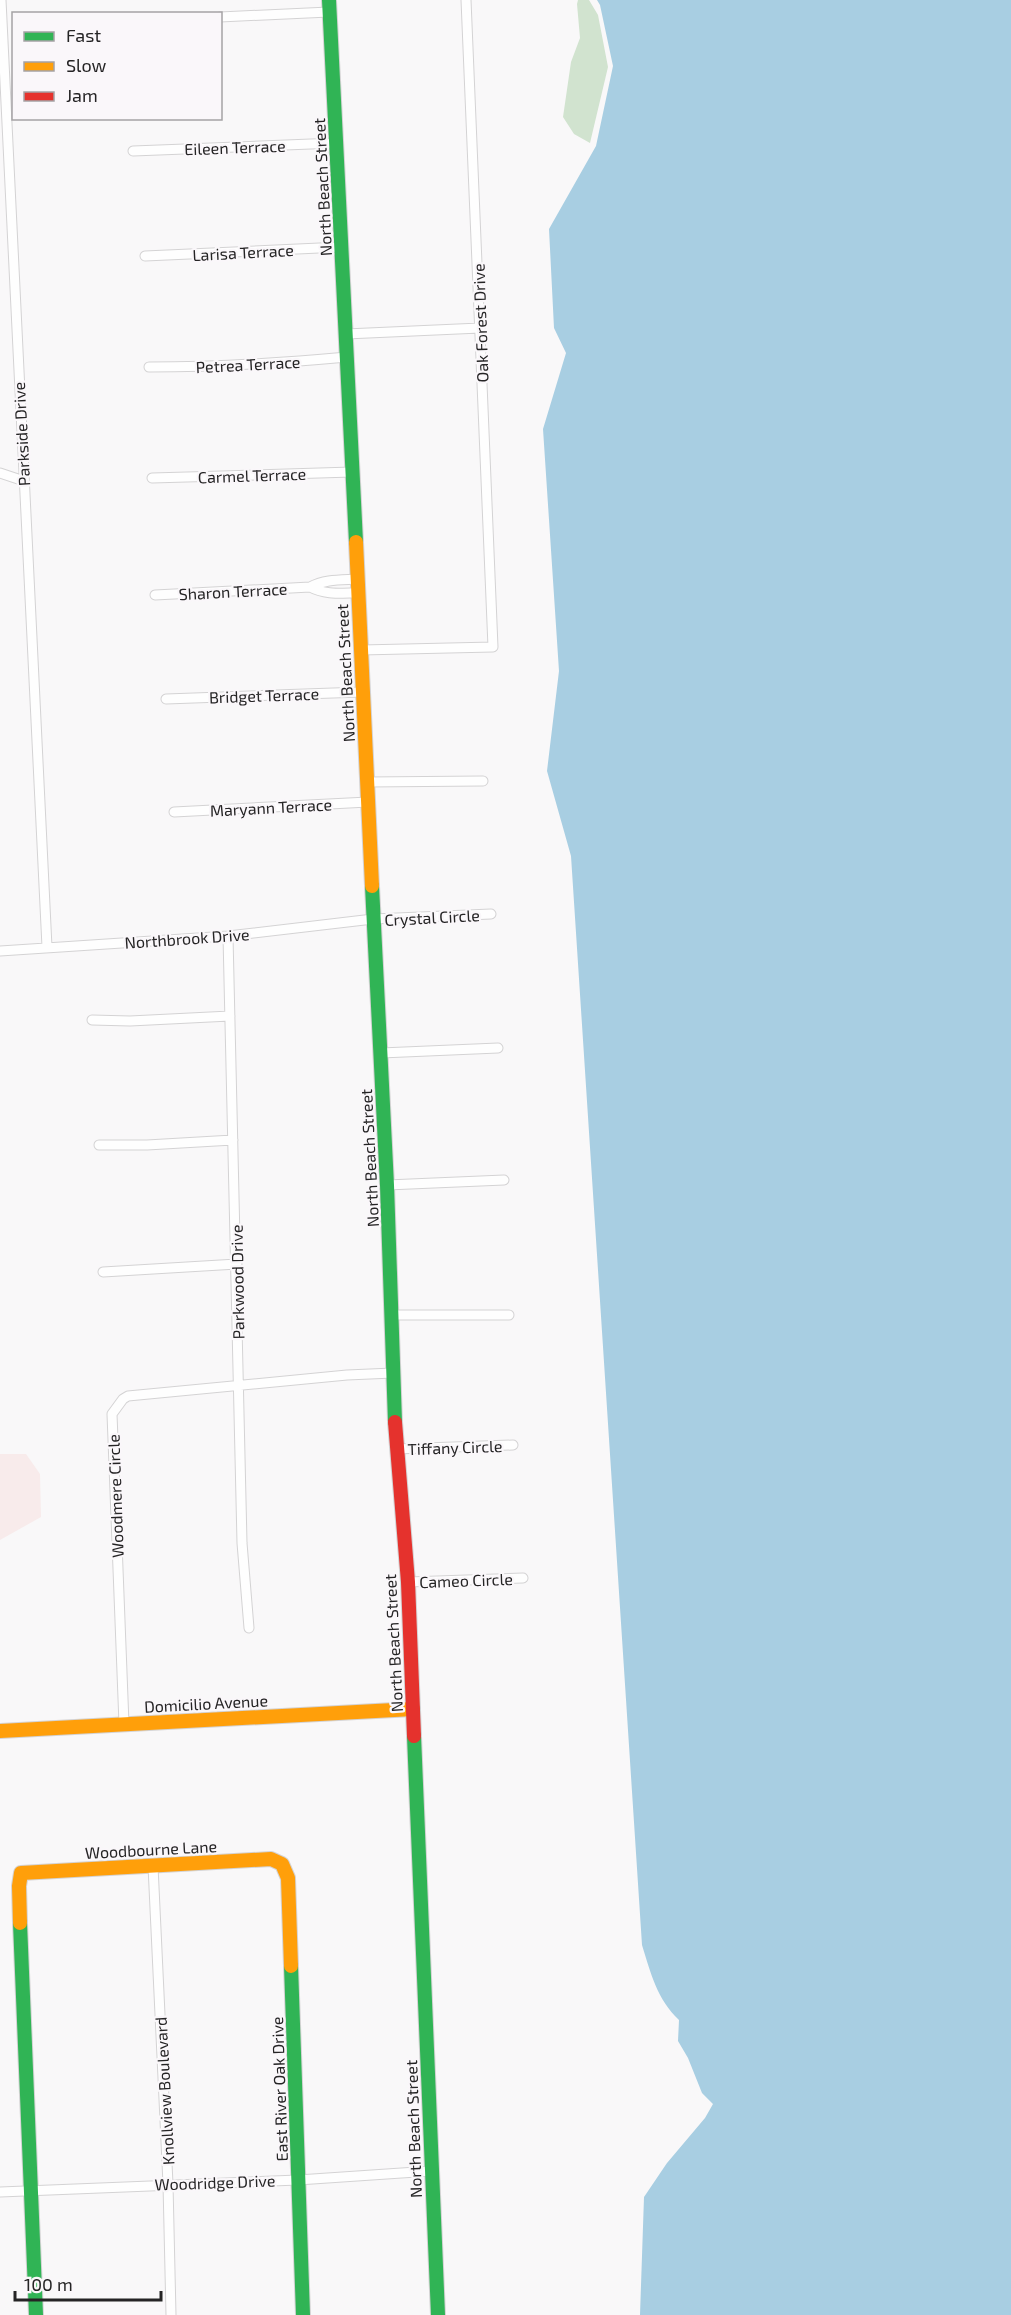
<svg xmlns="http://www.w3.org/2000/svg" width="1011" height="2315" font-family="'Exo 2',sans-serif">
  <rect width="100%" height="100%" fill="#f9f8f9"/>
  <path fill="#f8ebeb" d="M0,1454H26L40,1474L41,1517L0,1540Z"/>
  <path fill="#d1e3cf" d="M578,0H589L598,15L608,67L590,143L574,134L563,117L571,62L580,38L577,4Z"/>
  <path fill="#a8cee2" d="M597,0H1011V2315H640L644,2197L667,2163L705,2118L713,2104L702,2093L688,2058L678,2041L679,2020C657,1999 651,1974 642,1945L571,856L547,771L559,671L543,429L566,353L554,328L549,229L596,146L613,66L600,5Z"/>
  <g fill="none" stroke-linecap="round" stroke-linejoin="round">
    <defs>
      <path id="street" d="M1,0L47,947
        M220,17L329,12
        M133,151L336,143
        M145,256L341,247
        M346,334L480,328
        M149,367C215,367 281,363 347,357
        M0,473L24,481
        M152,478L352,472
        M357,579C341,580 325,579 310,587C325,595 342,593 358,593
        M155,595L310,587
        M361,650L493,647L466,0
        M166,699L362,692
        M367,782L483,781
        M174,812L368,802
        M228,936L242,1543L249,1628
        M0,951L228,936L373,919L491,914
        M92,1020L130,1021L230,1016
        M381,1053L498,1048
        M99,1145H147L233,1140
        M387,1185L504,1180
        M103,1272L237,1264
        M391,1315H509
        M396,1449L513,1445
        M408,1582L523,1578
        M124,1724L112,1414L123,1399L128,1396L347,1375L393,1373
        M153,1866L168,2184L171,2315
        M0,2192L298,2180L431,2171"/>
      <path id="fast" d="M329,0L356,542
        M372,886L387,1185L395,1422
        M414,1736L438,2315
        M20,1923L36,2315
        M291,1966L303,2315"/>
      <path id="slow" d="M356,542L372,886
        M0,1731L413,1709
        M20,1923L19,1886L21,1873L271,1859L282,1864L288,1878L291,1966"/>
      <path id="jam" d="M395,1422L408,1582L414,1736"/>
    </defs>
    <use href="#street" stroke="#d4d3d4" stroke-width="11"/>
    <use href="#fast" stroke="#d4d3d4" stroke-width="16"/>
    <use href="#slow" stroke="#d4d3d4" stroke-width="16"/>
    <use href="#jam" stroke="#d4d3d4" stroke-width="16"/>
    <use href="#street" stroke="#fefefe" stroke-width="9"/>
    <use href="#fast" stroke="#30b455" stroke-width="14"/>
    <use href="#slow" stroke="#ff9f0a" stroke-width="14"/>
    <use href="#jam" stroke="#e5322d" stroke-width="14"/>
  </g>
  <g text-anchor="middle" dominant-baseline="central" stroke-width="4.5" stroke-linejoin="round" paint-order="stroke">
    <g font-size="16" fill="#252425" stroke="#faf7fa">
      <text transform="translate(235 147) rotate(-2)">Eileen Terrace</text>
      <text transform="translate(322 187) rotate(-93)">North Beach Street</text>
      <text transform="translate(243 252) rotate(-3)">Larisa Terrace</text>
      <text transform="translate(480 323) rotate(-92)">Oak Forest Drive</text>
      <text transform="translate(248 364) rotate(-3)">Petrea Terrace</text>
      <text transform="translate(21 434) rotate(-93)">Parkside Drive</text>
      <text transform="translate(252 475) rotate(-2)">Carmel Terrace</text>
      <text transform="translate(233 591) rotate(-3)">Sharon Terrace</text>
      <text transform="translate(345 673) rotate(-93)">North Beach Street</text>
      <text transform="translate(264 695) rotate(-2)">Bridget Terrace</text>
      <text transform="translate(271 807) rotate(-3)">Maryann Terrace</text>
      <text transform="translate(432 917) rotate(-3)">Crystal Circle</text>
      <text transform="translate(187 938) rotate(-4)">Northbrook Drive</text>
      <text transform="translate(369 1158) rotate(-93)">North Beach Street</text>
      <text transform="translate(237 1282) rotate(-91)">Parkwood Drive</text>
      <text transform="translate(455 1447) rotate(-2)">Tiffany Circle</text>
      <text transform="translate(115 1496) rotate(-92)">Woodmere Circle</text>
      <text transform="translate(466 1580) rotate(-2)">Cameo Circle</text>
      <text transform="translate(393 1643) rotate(-93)">North Beach Street</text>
      <text transform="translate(206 1703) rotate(-3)">Domicilio Avenue</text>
      <text transform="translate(151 1849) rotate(-3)">Woodbourne Lane</text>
      <text transform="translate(279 2089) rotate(-92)">East River Oak Drive</text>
      <text transform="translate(164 2091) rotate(-93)">Knollview Boulevard</text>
      <text transform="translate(413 2129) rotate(-92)">North Beach Street</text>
      <text transform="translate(215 2182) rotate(-2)">Woodridge Drive</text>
    </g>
  </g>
  <rect x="12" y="12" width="210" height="108" fill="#faf7fa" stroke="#a5a3a5" stroke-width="1.5"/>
  <rect x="24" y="32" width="30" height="9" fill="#30b455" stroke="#a5a3a5" stroke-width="1.5"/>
  <text x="66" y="42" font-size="18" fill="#252425">Fast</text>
  <rect x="24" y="62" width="30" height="9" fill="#ff9f0a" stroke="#a5a3a5" stroke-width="1.5"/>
  <text x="66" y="72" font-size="18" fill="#252425">Slow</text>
  <rect x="24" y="92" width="30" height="9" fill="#e5322d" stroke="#a5a3a5" stroke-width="1.5"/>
  <text x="66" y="102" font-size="18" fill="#252425">Jam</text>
  <path d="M15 2291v9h146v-9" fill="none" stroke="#252425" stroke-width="3"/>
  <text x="24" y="2291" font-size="18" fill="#252425" stroke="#faf7fa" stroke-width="4.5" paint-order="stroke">100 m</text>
</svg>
